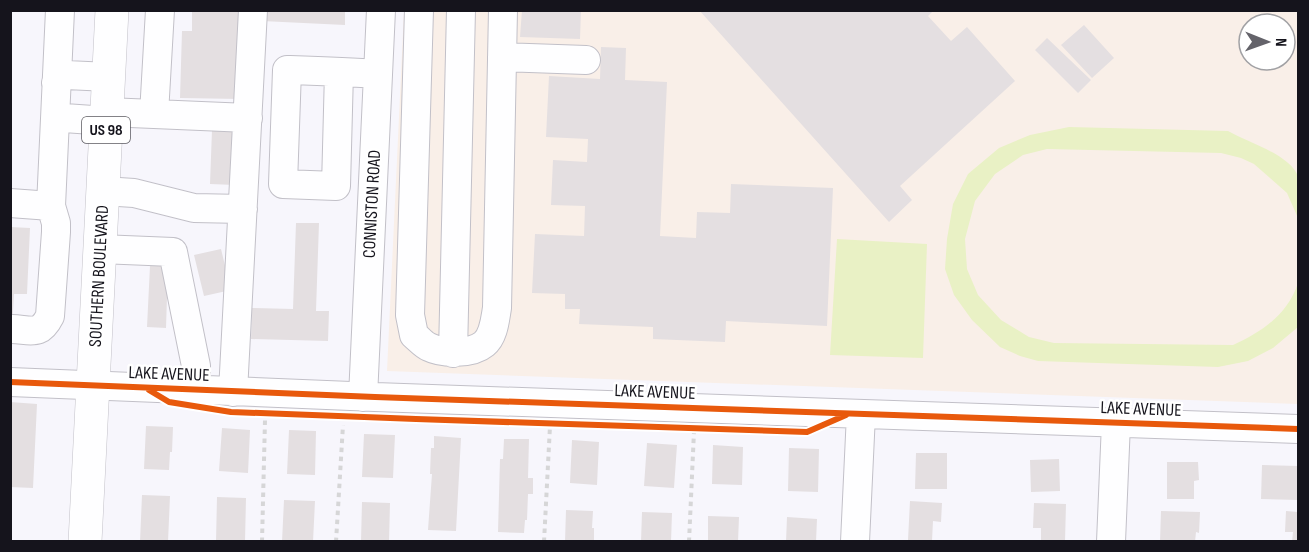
<svg xmlns="http://www.w3.org/2000/svg" width="1309" height="552" font-family="'Sofia Sans Condensed',sans-serif">
  <rect width="100%" height="100%" fill="#f7f6fc"/>
  <path fill="#f9efe8" fill-rule="evenodd" d="M404,11H1298V404L387,371ZM1249,24H1285V60H1249Z"/>
  <path fill="#e9f1c5" d="M1069,127L1228,131C1247,142 1289,154 1298,176C1301,182 1299,210 1298,218L1287,193L1254,164L1241,158L1221,153L1047,149L1023,155L995,174L975,201L965,239L967,269L978,295L1001,320L1029,337L1054,343L1233,345C1262,332 1288,314 1298,283V327L1273,348L1248,361L1218,367L1038,361L1020,356L1000,347L972,320L954,295L945,269L947,239L953,204L968,174L999,148L1030,135Z
    M837,239L927,244L923,358L830,355Z"/>
  <path fill="#e4dfe1" d="M192,10H243L240,99L180,98L182,31H192Z
    M263,10H345V25L262,21Z
    M522,10H581L580,39L520,37Z
    M699,10H934L928,16L951,41L967,27L1015,81L900,186L912,200L889,222Z
    M1084,25L1114,58L1092,78L1061,45Z
    M1047,38L1091,80L1078,93L1035,50Z
    M601,47L626,48L625,80L667,82L660,236L696,238L697,212L730,213L731,184L833,188L827,326L726,321L725,342L653,339V327L579,324L580,309H565V294L532,293L535,234L584,236L585,206L551,205L553,160L587,162L588,139L546,137L549,76L600,79Z
    M212,130L237,131L235,185L210,184Z
    M296,223H319L316,311H329L328,341L251,339L252,308L293,309Z
    M10,227L30,228L27,294H14L12,328H10Z
    M221,249L231,290L204,296L194,255Z
    M150,266H168L166,328L147,327Z
    M10,402L37,404L33,488L10,487Z
    M146,426L173,427L172,452H170L169,470L144,469Z
    M222,428L250,430L248,473L219,471Z
    M289,430L316,431L315,475L287,474Z
    M364,434L395,435L393,478L362,477Z
    M434,436L461,438L456,531L428,530L432,474H430L431,448H434Z
    M504,439H529L528,478H533V494H528L527,520H525L524,533L498,532L500,459H503Z
    M572,440L599,442L597,485L570,483Z
    M647,443L677,445L674,488L644,486Z
    M713,445L743,447L742,485L712,484Z
    M789,448L819,449L818,492L788,491Z
    M916,453H947V489H915Z
    M1059,459L1060,491L1031,492L1030,460Z
    M1167,462H1198L1199,480L1194,481V499H1167Z
    M1262,465L1298,466V500L1261,499Z
    M142,495L170,496L168,542H140Z
    M217,497L246,498L245,542H216Z
    M284,500L315,501L313,542H282Z
    M910,501L942,503L941,522L933,521L932,541L908,540Z
    M362,502L390,503L389,542H361Z
    M1034,503L1066,504L1065,542L1041,541V528H1033Z
    M566,510L593,511L592,528H594V542H565Z
    M1161,511L1200,512L1199,533L1196,532L1195,542H1160Z
    M1286,511L1298,512V542H1292L1293,532H1285Z
    M642,512L672,513L671,542H641Z
    M708,516L739,517L738,542H708Z
    M787,517L817,519L816,542H786Z"/>
  <g fill="none" stroke-linecap="round" stroke-linejoin="round">
    <defs>
      <path id="minor" d="M419,10L410,315L414,335C419,339 424,345 429,347C443,354 472,354 484,344C494,336 495,319 497,308L503,10
        M502,57L586,60
        M339,72L336,186L283,184L287,70C317,71 348,72 378,74
        M56,83L66,75L109,77
        M107,112L248,118
        M154,114L160,10
        M55,121L64,118L107,121
        M103,191L134,193L194,208L243,209
        M10,203L51,206
        M100,249L173,252L196,366L195,390
        M12,329C32,330 40,336 50,316L56,232V223L51,206L60,10
        M453,353L461,10
        M10,382L375,397L1298,429
        M233,392L253,10
        M363,397L381,10
        M855,542L861,414
        M1111,542L1116,423"/>
      <path id="major" d="M85,542L112,10"/>
    </defs>
    <use href="#minor" stroke="#c2c0c8" stroke-width="30"/>
    <use href="#major" stroke="#c2c0c8" stroke-width="34"/>
    <path stroke="#d6d6d7" stroke-width="4" stroke-dasharray="4.5 4.5" stroke-linecap="butt" d="M262,542L265,420
      M336,542L343,425
      M544,542L550,426
      M689,542L694,431"/>
    <use href="#minor" stroke="#fefeff" stroke-width="28"/>
    <use href="#major" stroke="#fefeff" stroke-width="33"/>
    <defs>
      <path id="cycleway" d="M10,382L375,397L1298,429
        M149,390L169,402L231,412L416,419L807,432L846,415"/>
    </defs>
    <use href="#cycleway" stroke="#fff" stroke-width="10"/>
    <use href="#cycleway" stroke="#e8590c" stroke-width="6"/>
  </g>
  <g text-anchor="middle" dominant-baseline="central" stroke-width="5" stroke-linejoin="round" paint-order="stroke">
    <rect fill="#fff" stroke="#5b5a60" stroke-width="1.5" x="82" y="117" width="48" height="26" rx="4.5"/>
    <g font-size="16" font-weight="bold" fill="#15141c">
      <text x="106" y="130">US 98</text>
    </g>
    <g font-size="18" fill="#15141c" stroke="#fff">
      <text transform="translate(372 204) rotate(-87)">CONNISTON ROAD</text>
      <text transform="translate(99 276) rotate(-87)">SOUTHERN BOULEVARD</text>
      <text transform="translate(169 374) rotate(2)">LAKE AVENUE</text>
      <text transform="translate(655 392) rotate(2)">LAKE AVENUE</text>
      <text transform="translate(1141 409) rotate(2)">LAKE AVENUE</text>
    </g>
  </g>
  <rect width="1309" height="552" fill="none" stroke="#15141c" stroke-width="24"/>
  <g transform="translate(1267 42) rotate(91)"><circle r="28" fill="#ffffff" stroke="#a1a1a4" stroke-width="1.5"/>
  <path d="M0-4.5L10 22L0 15L-10 22Z" fill="#64636a"/>
  <text y="-9" font-size="16" font-weight="bold" text-anchor="middle" fill="#15141c">N</text>
  </g>
</svg>
